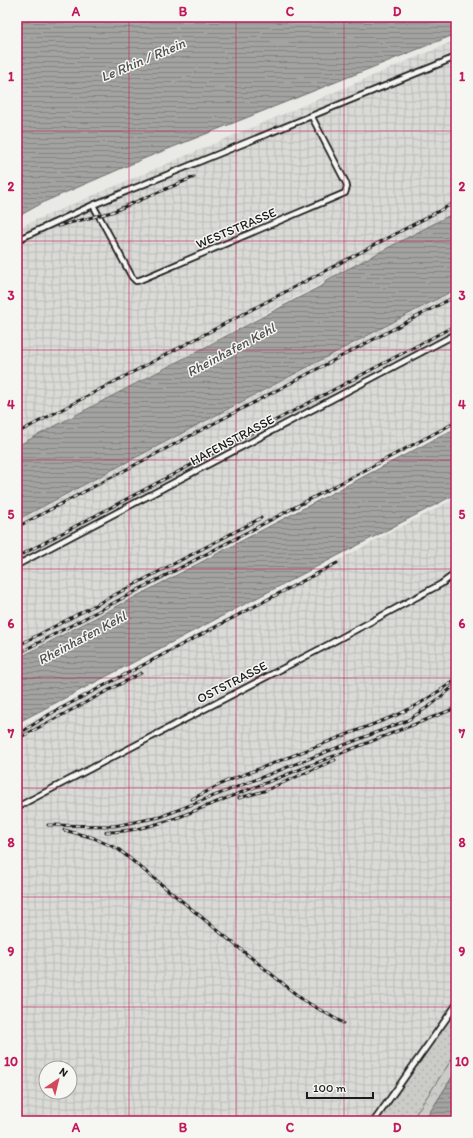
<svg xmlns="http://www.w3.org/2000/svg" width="473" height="1138" font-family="Itim,sans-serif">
  <defs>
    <pattern id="industrial-grid" width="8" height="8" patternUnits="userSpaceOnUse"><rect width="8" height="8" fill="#dadad6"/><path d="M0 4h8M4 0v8" fill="none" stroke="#babab7"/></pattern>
    <pattern id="grass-dots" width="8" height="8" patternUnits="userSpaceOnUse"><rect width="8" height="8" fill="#cbcbc7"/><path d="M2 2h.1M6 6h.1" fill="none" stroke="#aeaeaa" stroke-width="1.8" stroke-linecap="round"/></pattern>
    <pattern id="forest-crowns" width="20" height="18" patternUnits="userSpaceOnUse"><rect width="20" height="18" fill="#cbcbc7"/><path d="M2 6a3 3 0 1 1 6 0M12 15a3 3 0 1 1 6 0" fill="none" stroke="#aeaeaa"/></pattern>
    <pattern id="water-rules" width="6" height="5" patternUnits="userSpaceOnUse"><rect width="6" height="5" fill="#a3a3a1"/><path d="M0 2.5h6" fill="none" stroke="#848482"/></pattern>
  </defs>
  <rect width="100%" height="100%" fill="#e9e9e5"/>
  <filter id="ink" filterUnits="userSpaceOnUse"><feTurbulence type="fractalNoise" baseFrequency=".025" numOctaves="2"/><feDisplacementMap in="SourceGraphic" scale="8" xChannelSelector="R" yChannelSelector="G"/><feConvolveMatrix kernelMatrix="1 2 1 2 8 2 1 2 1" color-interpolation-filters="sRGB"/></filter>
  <g filter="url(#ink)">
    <path fill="url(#industrial-grid)" fill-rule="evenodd" d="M456,40V212L17,446V228Z
      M456,290V424L17,658V521Z
      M456,498V999L369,1121H17V729ZM46,1068H70V1092H46Z"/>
    <path fill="url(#grass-dots)" stroke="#747472" d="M456,1008V1053L411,1121H376Z"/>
    <path fill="url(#forest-crowns)" stroke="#747472" d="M456,1053V1071L427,1117L425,1121H411Z"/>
    <path fill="url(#water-rules)" stroke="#6d6d6c" d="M17,17H456V34L143,159L46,201L17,217Z
      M456,212V289L17,520V446L325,284V281Z
      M456,428V494L17,723V659Z
      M456,1071V1121H425L427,1117Z"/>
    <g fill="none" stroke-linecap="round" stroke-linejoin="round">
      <defs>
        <path id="minor" d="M93,205L132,277L136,281L140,280L345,193L347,187L346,183L312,117
          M17,240L93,205L456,57
          M17,565L456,334
          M17,807L320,649L441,584L456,573
          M374,1121L456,1005"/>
      </defs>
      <use href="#minor" stroke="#1c1c1c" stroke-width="8"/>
      <use href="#minor" stroke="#f6f6f2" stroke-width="4.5"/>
      <defs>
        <path id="rail" d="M58,226L112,212L194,177
          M17,433L456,202
          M17,527L456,296
          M17,557L456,325
          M17,646L261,518
          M17,654L456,422
          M20,733L50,714L337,563
          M17,739L141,673
          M225,782L397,715L419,704L456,680
          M239,798L264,791L335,760
          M192,799L229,780
          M48,825L114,826L160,817L408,720L431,705L454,686
          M64,830L94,838
          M106,832C132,832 155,825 179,817L456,708
          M89,836L118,849L303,1000L343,1023"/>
      </defs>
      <use href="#rail" stroke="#1c1c1c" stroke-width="3"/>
      <use href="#rail" stroke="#f6f6f2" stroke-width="1.5" stroke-dasharray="4.5" stroke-linecap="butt"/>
    </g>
  </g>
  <path fill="none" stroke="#c2185b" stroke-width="1" stroke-opacity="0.55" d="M129,17V1121M236,17V1121M344,17V1121M17,131H456M17,241H456M17,350H456M17,460H456M17,569H456M17,678H456M17,788H456M17,897H456M17,1007H456"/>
  <g text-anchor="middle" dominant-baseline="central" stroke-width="3" stroke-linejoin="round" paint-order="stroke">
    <g font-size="13" fill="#1c1c1c" stroke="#f6f6f2">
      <text transform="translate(236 228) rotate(-23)">WESTSTRASSE</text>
      <text transform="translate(232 440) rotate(-28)">HAFENSTRASSE</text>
      <text transform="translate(232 682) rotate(-27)">OSTSTRASSE</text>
    </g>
    <g font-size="14" font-style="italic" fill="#525251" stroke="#f6f6f2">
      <text transform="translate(143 60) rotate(-23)">Le Rhin / Rhein</text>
      <text transform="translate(231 350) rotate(-28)">Rheinhafen Kehl</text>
      <text transform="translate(82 638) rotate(-28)">Rheinhafen Kehl</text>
    </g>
  </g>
  <rect width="473" height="1138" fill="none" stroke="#f6f6f2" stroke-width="44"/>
  <g transform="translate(58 1080) rotate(35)"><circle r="19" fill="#f6f6f2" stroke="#9f9f9c"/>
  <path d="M0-3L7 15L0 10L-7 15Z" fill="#d1495b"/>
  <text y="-6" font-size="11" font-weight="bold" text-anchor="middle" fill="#1c1c1c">N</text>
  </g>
  <path d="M307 1092v6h66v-6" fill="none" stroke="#1c1c1c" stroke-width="2"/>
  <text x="313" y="1092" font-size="12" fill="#1c1c1c" stroke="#f6f6f2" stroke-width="3" paint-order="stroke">100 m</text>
  <rect x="22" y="22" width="429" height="1094" fill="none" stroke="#c2185b" stroke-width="1.5"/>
  <g font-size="13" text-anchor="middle" font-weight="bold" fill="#c2185b">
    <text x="76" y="16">A</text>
    <text x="183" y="16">B</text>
    <text x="290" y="16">C</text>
    <text x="397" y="16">D</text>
    <text x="11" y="81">1</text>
    <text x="462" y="81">1</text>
    <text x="11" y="191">2</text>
    <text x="462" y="191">2</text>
    <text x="11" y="300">3</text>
    <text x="462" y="300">3</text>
    <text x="11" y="409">4</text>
    <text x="462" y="409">4</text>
    <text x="11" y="519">5</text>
    <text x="462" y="519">5</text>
    <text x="11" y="628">6</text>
    <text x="462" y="628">6</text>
    <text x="11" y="738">7</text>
    <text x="462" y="738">7</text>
    <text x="11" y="847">8</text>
    <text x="462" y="847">8</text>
    <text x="11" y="956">9</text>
    <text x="462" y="956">9</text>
    <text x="11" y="1066">10</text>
    <text x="462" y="1066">10</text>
    <text x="76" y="1132">A</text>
    <text x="183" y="1132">B</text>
    <text x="290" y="1132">C</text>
    <text x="397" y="1132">D</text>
  </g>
</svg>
